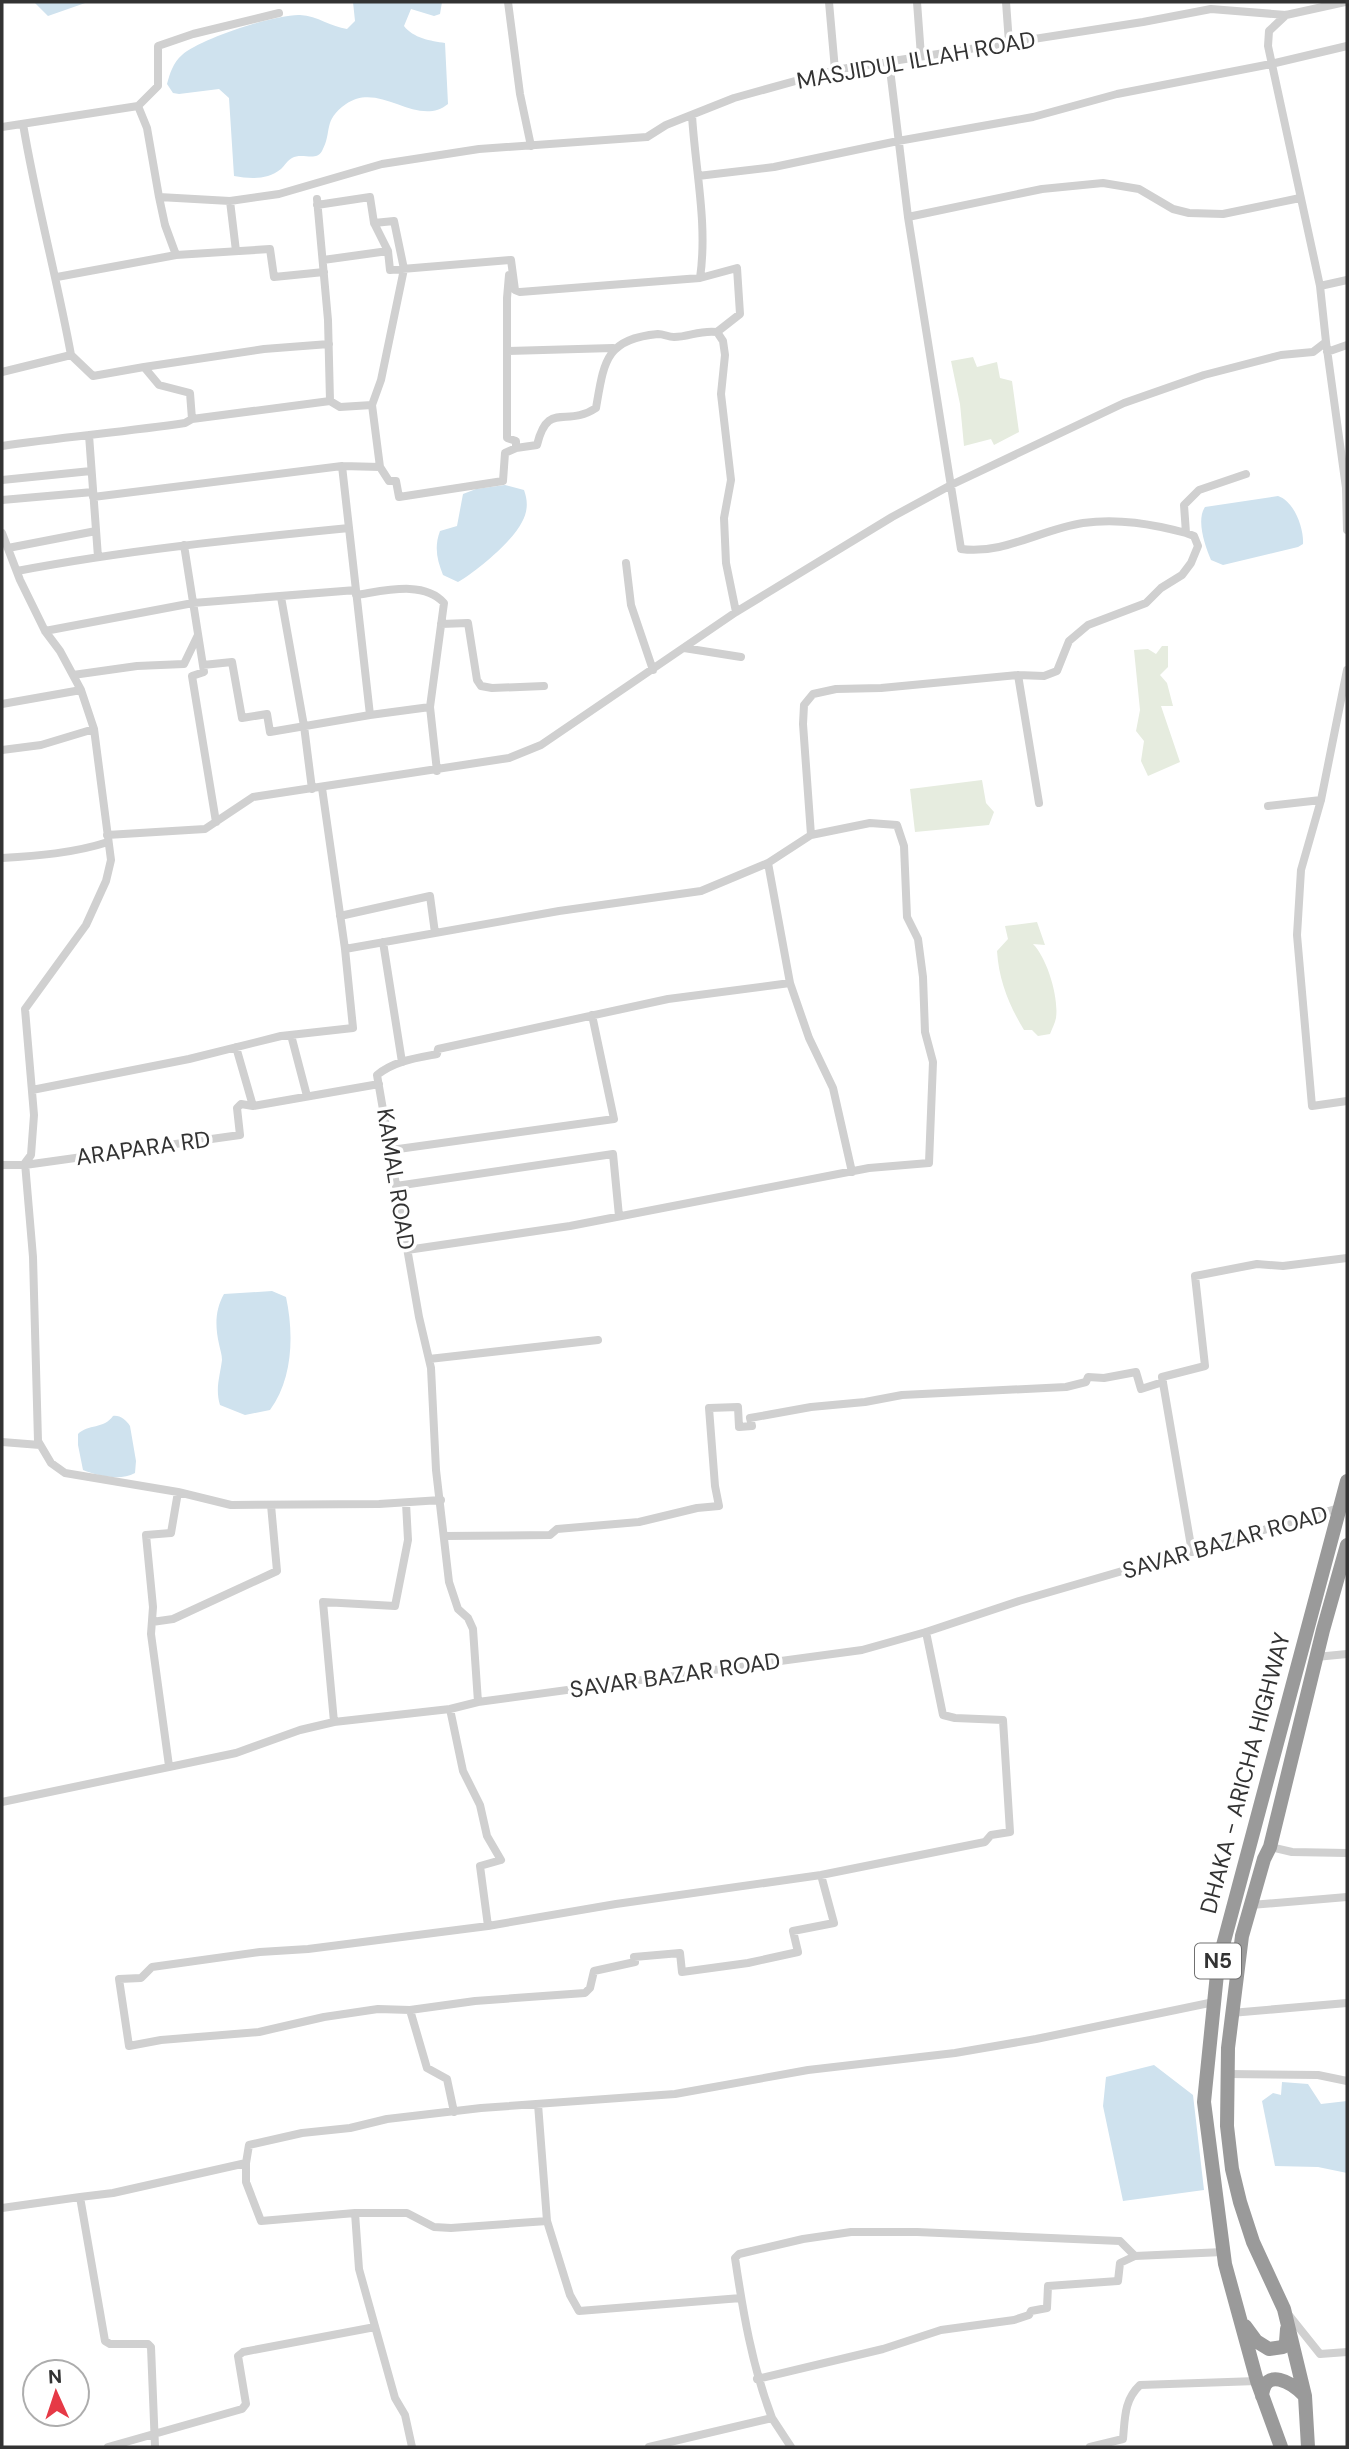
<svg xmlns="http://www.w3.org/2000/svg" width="1349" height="2449" font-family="'DM Sans',sans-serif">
  <rect width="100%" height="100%" fill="#fff"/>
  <path fill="#e6ecdf" d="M973,357L977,367L997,362L1000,378L1012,381L1019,432L994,445L991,439L964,446L960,404L951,361Z
    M1162,646H1168V667L1160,675L1167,683L1173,706H1161L1180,762L1148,776L1141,761L1144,741L1136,731L1140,710L1134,650L1148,649L1156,654Z
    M982,780L986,803L994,812L989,825L915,832L910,789Z
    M1037,922L1045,945L1033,944C1047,958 1059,997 1056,1018C1055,1023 1052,1029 1050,1034L1038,1036L1032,1030H1024C1009,1005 999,981 997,951L1008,939L1005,926Z"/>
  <path fill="#cfe2ee" d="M34,2H88L48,16Z
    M353,2H442L440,14L434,16L411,9L404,26C413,38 431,41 445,43L448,104C417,129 380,80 346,104C322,121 333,131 322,151C316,162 302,152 292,158C288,160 285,165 281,169C267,180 251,179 234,176L229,98L219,89L179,94L173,93L167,84C170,73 173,63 182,55C200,39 275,14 300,15C318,16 331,27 347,29L355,21Z
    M505,485L524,490C528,501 528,511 522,522C513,541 476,572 458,582L443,575C437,560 434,547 440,531L457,526L463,494L476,489Z
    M1278,496C1294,501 1304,528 1303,544L1298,547L1223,565L1211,560C1205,546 1196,520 1205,507Z
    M272,1291L286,1297C294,1334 293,1379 270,1410L245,1415L220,1405C215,1389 220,1376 222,1360C222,1355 220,1349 219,1344C215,1326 215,1310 224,1294Z
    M113,1416C120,1415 126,1420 130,1426L136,1461L135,1473C120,1481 99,1476 83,1470L78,1445V1434C88,1424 104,1429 113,1416Z
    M1154,2065L1193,2095L1204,2190L1123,2201L1103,2106L1106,2077Z
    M1282,2082L1308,2084L1321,2104L1347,2101V2173L1318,2167L1275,2166L1262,2101L1273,2093L1281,2095Z"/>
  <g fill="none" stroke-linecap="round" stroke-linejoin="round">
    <path stroke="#d0d0d0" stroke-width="8" d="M508,2L520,94L531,146
      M829,2L835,70
      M917,2L921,56
      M1006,2L1009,43
      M1286,15L1269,31L1268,46L1320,286
      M138,106L147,128L159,197L230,201L279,194L382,164L479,149L647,137L666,125L734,98L835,70L1143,22L1211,9L1286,15L1345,2
      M23,124C36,202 57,278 71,355
      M2,127L138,106L158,86V46L193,34L279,13
      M698,176L774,167L898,141L1033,117L1117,94L1271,64L1347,46
      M230,201L236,251
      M317,205L370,197L374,223L388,251L323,260
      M908,217L1042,189L1103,183L1139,189L1173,209L1189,213L1223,214L1300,198
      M388,251L390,270L511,260L515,290L520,292L700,278C708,224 695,168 692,115
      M176,255L270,249L274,277L324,272
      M509,275L507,298V438L516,441V448
      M57,277L176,255L165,225L159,197
      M700,278L737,268L740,314L717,332
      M1326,342L1346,488L1347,530
      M508,351L613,348
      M1327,352L1347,345
      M144,367L264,349L329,344
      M2,372L71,355L93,376L144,367L159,385L190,393L192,419L330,401L328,320L317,199
      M330,401L340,407L372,405L380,467L389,481H396L399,497L503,481L505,453L516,448L537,445C548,400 566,428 596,408C604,362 605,339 658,334C664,334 668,337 674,337C689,337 699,330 717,332L723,341L725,355L721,394L731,480L724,518L726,563L736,612
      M372,405L381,380L404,269L394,221L374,223
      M89,435L98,557
      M2,446C63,437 124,432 185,423L192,419
      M342,466L380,467
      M2,480L91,471
      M93,497L342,466L349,528
      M2,500L93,492
      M2,533L20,580L45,631L60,651L81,690L94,729L111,860L106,881L86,925L25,1009L34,1115L31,1155L25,1163L33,1257L38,1441L51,1463L65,1473L178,1492L231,1505L379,1504L441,1500
      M1186,533L1184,505L1199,490L1246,474
      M184,545L204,672L192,676L216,822
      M8,548L96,531
      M626,563L631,605L653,670
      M17,571C127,550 238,539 349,528L370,715L430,707L437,771
      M356,595C384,591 424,580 444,603L430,707
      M281,597L304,726L312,789
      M441,624L468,623L477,680L481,686L492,688L544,686
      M45,631L193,603L356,590
      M684,648L741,657
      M203,665L232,662L242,718L267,714L270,732L370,715
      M1347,670L1321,800L1301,870L1297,935L1312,1106L1347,1101
      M73,675L137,666L184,664L198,635
      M1018,675L1039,803
      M2,704L81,690
      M2,750L41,745L94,729
      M322,788L345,949
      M1268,806L1321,800
      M107,835L205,829L253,797L509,758L541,745L736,612L892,517L951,485L1124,403L1204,375L1281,355L1313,352L1326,342L1320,286L1347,280
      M2,858C37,856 74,853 108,842
      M340,916L430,896L435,933
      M383,942L402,1062
      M291,1035L307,1096
      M236,1047L253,1106L379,1084
      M32,1090L189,1059L281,1036L353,1028L345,949L559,911L701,891L768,863
      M391,1150L614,1119L592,1015
      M2,1165H25L240,1135L237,1108L241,1104L253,1106
      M852,1172L833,1088L809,1038L790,983L768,863L811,835L803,724L804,705L813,694L836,689L881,688L1018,675L1044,676L1057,671L1069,641L1088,625L1146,603L1161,588L1182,575L1191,563L1198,546L1194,536L1186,533C1152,524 1118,518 1083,523C1042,529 1003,555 961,549L908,217L889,61
      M396,1186L613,1154L619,1216
      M407,1250L570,1226L869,1168L929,1163L933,1062L925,1032L923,977L918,939L907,917L904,846L897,825L870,823L811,835
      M429,1359L598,1340
      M2,1442L40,1445
      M444,1536L550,1535L557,1529L639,1522L697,1508L719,1506L715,1486L709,1408L738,1407L739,1427L752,1426L750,1418L811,1407L865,1402L902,1395L1066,1387L1086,1382L1088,1377L1104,1378L1136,1372L1141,1389L1163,1382
      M1192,1552L1162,1377L1205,1366L1195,1276L1257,1264L1283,1266L1347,1258
      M152,1622L173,1619L277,1571L271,1505
      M1316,1657L1347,1654
      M478,1702L473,1629L468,1618L458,1609L449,1582L436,1470L431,1368L419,1317L377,1075C394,1061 416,1058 437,1054L438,1049L668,999L790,983
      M450,1709L463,1771L480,1805L487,1836L501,1860L480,1866L488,1926
      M334,1722L323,1602L395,1606L408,1540L406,1503
      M169,1766L151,1634L153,1607L146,1535L171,1533L178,1492
      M2,1802L236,1753L300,1730L334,1722L450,1709L478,1702L862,1650L926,1632L1019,1601L1339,1508
      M1270,1847L1292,1852L1347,1853
      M1251,1905L1347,1897
      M410,2010L475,2001L585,1993L590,1988L594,1971L635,1962L634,1957L680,1953L682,1972L748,1963L798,1952L793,1931L834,1923L821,1875
      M1231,2013L1347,2003
      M1227,2074L1318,2075L1347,2081
      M538,2104L547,2221L570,2295L579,2311L741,2298
      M454,2112L447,2079L427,2068L410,2010L378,2009L324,2017L259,2032L161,2040L129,2046L119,1979L141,1978L152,1967L260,1952L308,1949L488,1926L616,1904L821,1875L985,1842L991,1835L1010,1832L1003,1720L955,1718L943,1715L926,1632
      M80,2197L113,2193L246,2163
      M2,2208L80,2197L105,2341L110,2344H148L151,2347L155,2447
      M355,2213H407L434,2227L451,2228L547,2221
      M1288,2314L1320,2354L1347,2352
      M757,2379L883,2349L941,2330L1014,2320L1029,2315L1031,2311L1047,2308L1048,2286L1118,2281L1120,2263L1135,2256
      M772,2418C752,2366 743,2312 735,2258L739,2254L803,2239L851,2232H917L1120,2241L1135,2256L1223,2252
      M108,2447L242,2409L246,2404L238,2356L243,2352L375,2327
      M412,2447L405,2415L395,2398L359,2269L355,2213L261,2221L246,2182V2163L249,2145L302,2133L350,2128L387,2119L481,2108L675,2094L808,2070L955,2053L1036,2039L1214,2002
      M649,2447L772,2418L791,2447
      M1090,2447L1123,2439C1125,2418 1124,2400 1140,2385L1257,2381"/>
    <path stroke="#9a9a9a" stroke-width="14" d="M1245,2326L1256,2341L1269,2349L1283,2347L1286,2342L1287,2329
      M1262,2396C1265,2366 1292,2383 1304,2395
      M1281,2447L1257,2381L1225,2264L1204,2102L1218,1964L1347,1481
      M1308,2447L1305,2396L1284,2309L1253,2242L1240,2202L1232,2169L1227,2126L1228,2048L1242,1936L1264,1859L1270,1847L1323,1630L1347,1545"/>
  </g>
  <g text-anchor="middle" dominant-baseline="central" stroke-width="7" stroke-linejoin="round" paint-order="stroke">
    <rect fill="#fff" stroke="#707070" stroke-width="2" x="1195" y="1943.5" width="46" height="35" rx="5"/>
    <g font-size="21" font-weight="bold" fill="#333">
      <text x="1218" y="1961">N5</text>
    </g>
    <g font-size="23" fill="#333" stroke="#fff">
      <text transform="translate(916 60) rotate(-10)">MASJIDUL ILLAH ROAD</text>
      <text transform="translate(143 1148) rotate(-8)">ARAPARA RD</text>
      <text transform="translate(396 1179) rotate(81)">KAMAL ROAD</text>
      <text transform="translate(1225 1542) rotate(-16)">SAVAR BAZAR ROAD</text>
      <text transform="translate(675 1675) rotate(-8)">SAVAR BAZAR ROAD</text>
      <text transform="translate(1245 1773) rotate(-75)">DHAKA - ARICHA HIGHWAY</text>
    </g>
  </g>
  <rect width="1349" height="2449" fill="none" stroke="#333333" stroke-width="7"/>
  <g transform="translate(56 2393) rotate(357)"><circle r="33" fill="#ffffff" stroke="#adadad" stroke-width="2"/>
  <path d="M0-5L12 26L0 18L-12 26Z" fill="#e63946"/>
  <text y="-10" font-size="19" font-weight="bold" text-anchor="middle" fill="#333333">N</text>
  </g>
</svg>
